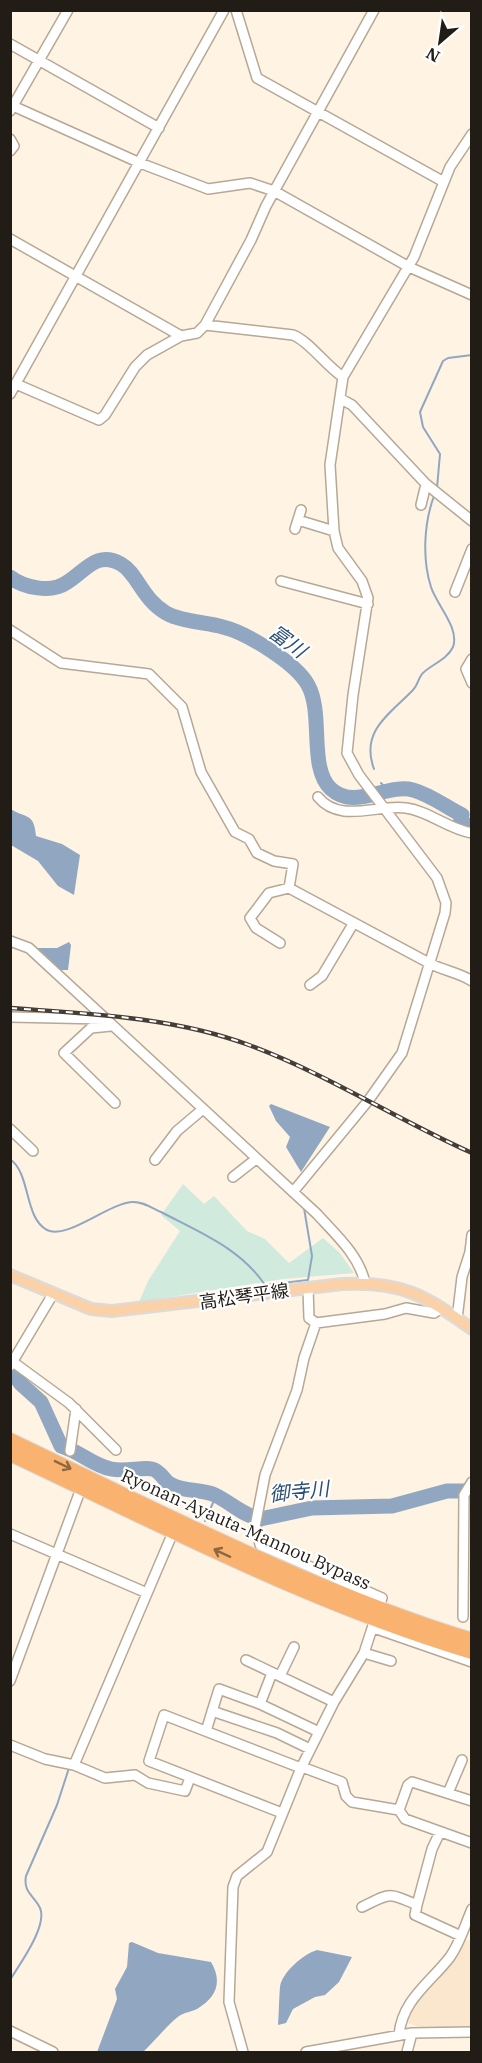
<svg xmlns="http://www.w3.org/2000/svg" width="482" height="2063" font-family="'IBM Plex Serif','Noto Sans JP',serif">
  <rect width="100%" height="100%" fill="#fff3e4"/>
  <path fill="#fae7cd" d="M465,1940L471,1941V2028H422L405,2022L420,1994L449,1963Z"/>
  <path fill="#d1eade" d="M183,1184L204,1204L214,1196L247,1231L265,1239L289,1263L323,1238L340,1253L354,1273L283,1279L139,1302L148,1281L180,1231L161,1215Z"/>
  <path fill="#91a7c1" d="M11,809C26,819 34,812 36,836L62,844L80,855L74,895L58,886L38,861L11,845Z
    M69,942L71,945L68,970H61L35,948H57Z
    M271,1104L330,1127L301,1172L286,1147L290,1137L276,1121L269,1106Z
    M132,1942L158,1953L211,1962C223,1982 216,1998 197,2009C191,2012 185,2012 179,2016C166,2026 155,2041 143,2052H97L117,1999L115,1989L127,1967L129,1943Z
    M317,1950L352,1957L339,1982L325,1995L315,1997L293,2009L286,2023L278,2025C279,2012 279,1998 280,1987C282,1972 304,1954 317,1950Z"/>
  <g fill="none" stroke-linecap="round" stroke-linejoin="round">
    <path stroke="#91a7c1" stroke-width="2" d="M437,488L440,454L423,427L420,412L443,361L448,358L472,355
      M374,769C360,731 389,715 413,690C418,685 418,679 422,674C430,665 447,660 453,647C460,628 436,604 431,587C422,559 424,523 434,496
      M381,783L388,790
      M10,1159C31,1174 24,1218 47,1230C67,1240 107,1204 132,1202C142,1201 152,1208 161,1212C199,1232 240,1248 265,1285L308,1280L312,1256L304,1208
      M205,1521L216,1496
      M79,1742L127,1629
      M10,1980C19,1965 48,1926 40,1908C34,1895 23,1893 26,1876L57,1805L69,1768"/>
    <path stroke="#91a7c1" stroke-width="15" d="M10,577C24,588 51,593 66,583C85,572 96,550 121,564C137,573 142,599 166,613C182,622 206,622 223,627C247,633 296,663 308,685C324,714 308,768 331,789C355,811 386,783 413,790C431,795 446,807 462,815L460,824L472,826
      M10,1369L21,1384L41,1402L61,1446C79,1451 92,1465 111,1469C125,1472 142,1467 152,1469C161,1471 163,1480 170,1484C183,1492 202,1489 215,1495C230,1502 242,1515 260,1519L312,1508L392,1506L447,1491H472"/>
    <defs>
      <path id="minor" d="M236,10L257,78L444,182
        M10,44L159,128
        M13,106L140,163L208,189L250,183L274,191L409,267L472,295
        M10,111L68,10
        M10,139L14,146L10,151
        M10,239L181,336L197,333L205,325L293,335C309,341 326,366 343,377
        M205,325L251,240L266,206L374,10
        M16,384L99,420L105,415L135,367L147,355L181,336
        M10,394L224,10
        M341,399L352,405L426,484L472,521
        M421,505L426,484
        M298,520L334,531
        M295,529L301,510
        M281,581L368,604
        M455,592L472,549
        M10,630L61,663L149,674L182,707L201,772L235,832L249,839L257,853L274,861L293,864L289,888L429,963C444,971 458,972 472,981
        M472,659L466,669L472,683
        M318,797C340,824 377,804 406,808C429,811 448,829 472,833
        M10,941L29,948L317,1214C336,1235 359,1255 365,1283
        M280,943L256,928L250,918L269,893L289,888
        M310,985L322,976L353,924
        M10,1017L104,1019
        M111,1026L91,1028L64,1053L115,1103
        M10,1129L33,1151
        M155,1160L177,1131L203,1109
        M233,1177L256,1159
        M293,1192L368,1101L402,1053L445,913L446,903L437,878L359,775L347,753L353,695L368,598L362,581L338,548L334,531L330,465L343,377L414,257L450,167L472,134
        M308,1288L309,1318L316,1323L385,1314L406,1308L434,1313L441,1308
        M457,1319L462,1277L470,1252L472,1235
        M13,1362L69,1403L116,1450
        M10,1366L53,1294
        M70,1451L76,1409
        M254,1532L265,1475L297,1390L304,1358L316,1323
        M10,1534L147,1593
        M463,1617L464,1495L472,1482
        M374,1628L472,1662
        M364,1653L391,1661
        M246,1660L334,1702
        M280,1676L294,1647
        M10,1681L83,1483
        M260,1704L272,1673
        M212,1711L277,1733L310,1749
        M206,1731L219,1689L260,1704L319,1732
        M10,1745L45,1759L74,1765L105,1778L135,1775L148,1783L185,1791L190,1778
        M74,1765L174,1530
        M302,1767L342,1782L346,1796L352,1802L399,1810L405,1819L472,1843
        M448,1793L462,1760
        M399,1810L408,1785L412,1782L472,1801
        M282,1813L149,1761L164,1715L301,1768
        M417,1905L432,1849L440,1832
        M362,1907C391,1893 387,1892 417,1905L415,1915L461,1936
        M10,2031L53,2052
        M399,2035C402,2000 430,1983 450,1957C460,1943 465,1925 472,1909
        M243,2052L229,2002L233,1887L237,1876L267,1852L301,1768L334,1702L364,1653L382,1598L260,1545L257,1529L254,1527
        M306,2052L412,2033L472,2032
        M407,2052L412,2033"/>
      <path id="major" d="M10,1275L91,1309L112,1311L342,1284C402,1281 424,1295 472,1329"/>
      <path id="highway" d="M10,1440C161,1512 312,1591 472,1640
        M10,1454C161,1525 312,1604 472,1652"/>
    </defs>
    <use href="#minor" stroke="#b6a895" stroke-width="12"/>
    <use href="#major" stroke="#dbdbda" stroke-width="14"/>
    <use href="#highway" stroke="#dbdbda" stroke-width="16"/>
    <use href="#minor" stroke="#fff" stroke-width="9"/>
    <use href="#major" stroke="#fbd1a9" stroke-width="10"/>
    <use href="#highway" stroke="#f9b270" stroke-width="14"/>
    <defs>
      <path id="rail" d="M10,1008C91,1014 173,1017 249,1045C327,1074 396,1119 472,1153"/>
    </defs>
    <use href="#rail" stroke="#443e36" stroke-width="4.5"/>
    <use href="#rail" stroke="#fff" stroke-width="2" stroke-dasharray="7" stroke-linecap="butt"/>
  </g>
  <defs><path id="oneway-shaft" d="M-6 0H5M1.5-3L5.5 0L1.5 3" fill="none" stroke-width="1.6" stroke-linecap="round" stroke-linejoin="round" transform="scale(1.5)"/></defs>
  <g stroke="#8d6742">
    <use href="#oneway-shaft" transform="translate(63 1465) rotate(26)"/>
    <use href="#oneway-shaft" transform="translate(222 1553) rotate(-155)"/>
  </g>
  <g text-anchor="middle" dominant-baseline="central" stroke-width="4.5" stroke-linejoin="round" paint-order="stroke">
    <g font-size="18" fill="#211c15" stroke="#fff">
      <text transform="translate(244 1296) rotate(-8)">高松琴平線</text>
      <text transform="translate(246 1529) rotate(24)">Ryonan-Ayauta-Mannou Bypass</text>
    </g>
    <g font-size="20" font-style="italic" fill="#2d5075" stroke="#fff">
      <text transform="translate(288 641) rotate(36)">富川</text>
      <text transform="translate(299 1491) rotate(-6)">御寺川</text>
    </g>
  </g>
  <rect width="482" height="2063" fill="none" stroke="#211c15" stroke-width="24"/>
  <g transform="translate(440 42) rotate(209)" stroke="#ffffff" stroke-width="4.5" paint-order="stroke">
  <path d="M0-4.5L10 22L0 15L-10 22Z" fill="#211c15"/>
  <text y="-9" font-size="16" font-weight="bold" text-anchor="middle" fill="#211c15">N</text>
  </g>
</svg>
